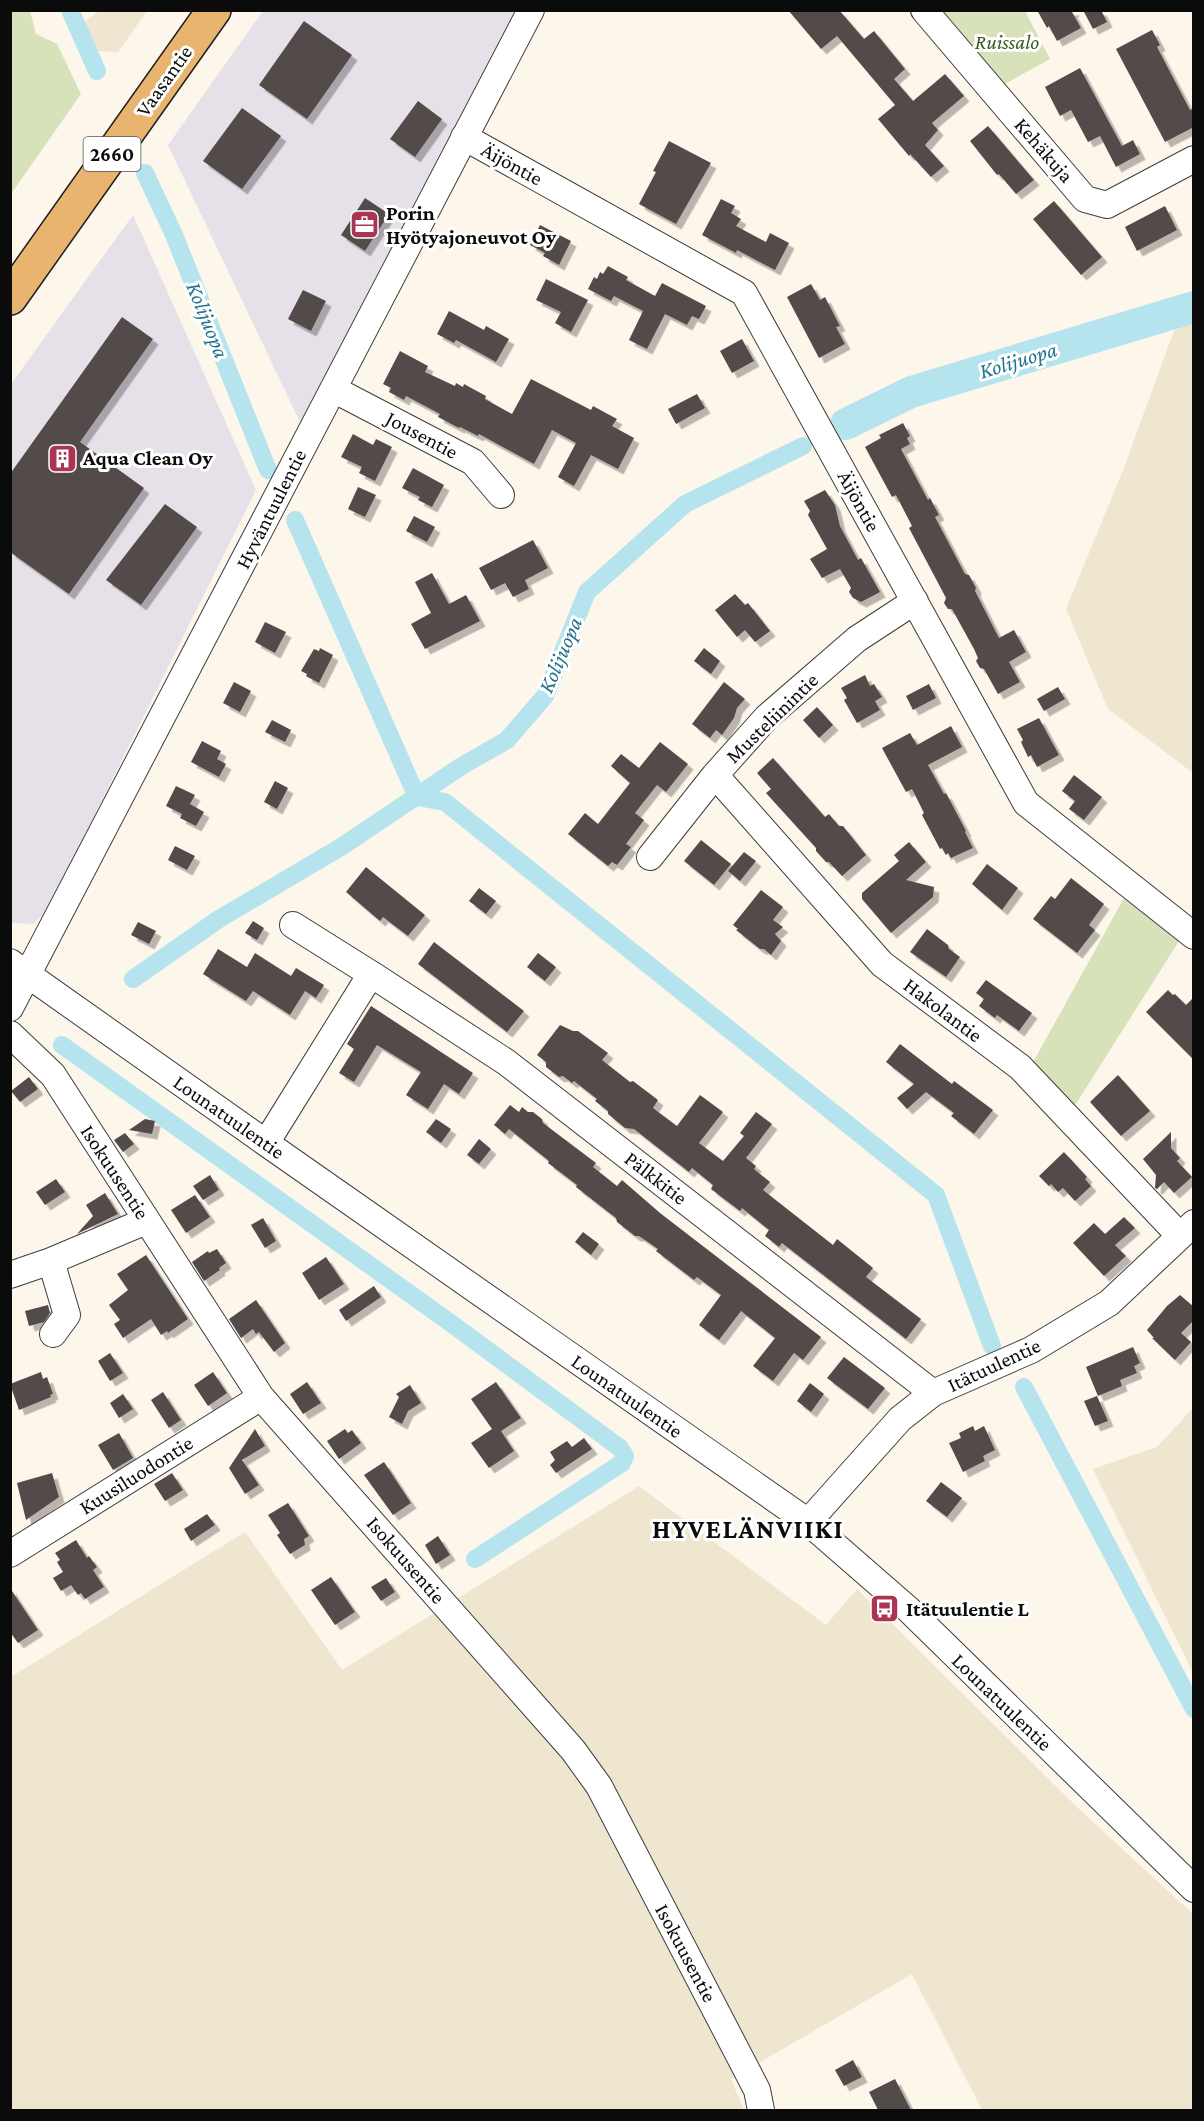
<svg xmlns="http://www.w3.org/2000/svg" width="1204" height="2121" font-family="'Crimson Pro',serif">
  <defs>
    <filter id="shadow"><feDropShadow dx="5.5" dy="5.5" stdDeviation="0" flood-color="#0004"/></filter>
  </defs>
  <rect width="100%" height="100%" fill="#fdf6eb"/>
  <path fill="#e6e0e9" d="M263,11H514L300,422L168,145Z
    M133,215L256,490L47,911L33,924L12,923L11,922V384Z"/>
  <path fill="#efe6cf" d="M101,10H147V11L118,52L96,51L84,22Z
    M1193,323H1194L1193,773L1108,709L1066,609L1123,470L1175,328Z
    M1193,1408V1673L1093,1469L1157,1447Z
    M639,1486L826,1625L857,1589L1079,1809L1193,1914V2110H982L912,1974L731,2079L744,2110H11V1677L245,1532L342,1670Z"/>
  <path fill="#d7e2ba" d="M11,10L30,11L36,34L57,44L81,94L11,194Z
    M941,11H1025L1050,59L1003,85Z
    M1124,898L1179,941L1074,1107L1032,1064Z"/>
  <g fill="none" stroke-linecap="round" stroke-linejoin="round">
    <path stroke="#b6e4ee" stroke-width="18" d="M70,10L97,71
      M145,173L174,235L268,470
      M295,520L417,797L445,802L936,1195L992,1346
      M133,979L219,919L341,847L460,767L507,740L545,696L587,592L685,504L803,446
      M62,1045L452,1324L620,1448L625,1456L622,1463L475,1559
      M1024,1387L1194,1709"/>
    <path stroke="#b6e4ee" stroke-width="32" d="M846,424L911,392L1194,307"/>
  </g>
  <path fill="#524b49" filter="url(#shadow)" d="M788,10H839L864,39L874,31L905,69L894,79L913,101L945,74L964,96L932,123L938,130L925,145L944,166L931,177L910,154L909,156L878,119L895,105L837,36L821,49Z
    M1037,10H1075L1072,12L1081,28L1057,41L1049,26L1047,28Z
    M1083,10H1101L1107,22L1093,29Z
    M304,21L352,55L307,119L259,85Z
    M1152,30L1160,45L1157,47L1190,110L1194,108V127L1165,142L1116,49Z
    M1080,68L1122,146L1133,140L1140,154L1116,167L1100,136L1088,142L1071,110L1060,116L1045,87Z
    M418,101L442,119L415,157L390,139Z
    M242,108L281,136L242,189L203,161Z
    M988,126L1034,180L1016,194L999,174L997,175L970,141Z
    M669,141L711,163L676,224L639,204L656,172L653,171Z
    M365,198L389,214L365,251L341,235Z
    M721,199L735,206L731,213L741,219L736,226L766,242L770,233L789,243L775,270L737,250L736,253L702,235Z
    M1054,201L1102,257L1081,275L1033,219Z
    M1165,206L1177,230L1137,251L1125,227Z
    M540,225L571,241L559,265L543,256L545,253L530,245Z
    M608,266L628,277L626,280L655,296L662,283L706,306L699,319L692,316L687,325L665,314L647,349L629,340L643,311L614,296L611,301L588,289L594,277L597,279L600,272L603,274Z
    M546,279L588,300L571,332L555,323L561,312L536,300Z
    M811,284L820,300L825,297L840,326L836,327L845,344L819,358L787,297Z
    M303,290L326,301L311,331L288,319Z
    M449,311L484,330L486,326L509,339L496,362L456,340L454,343L437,334Z
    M122,317L153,339L80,442L144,488L69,594L10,552V474Z
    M742,339L754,361L732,373L720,351Z
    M400,351L428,366L425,372L455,386L456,383L463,387L464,384L486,396L485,399L512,414L531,379L591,410L593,406L617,419L612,426L634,438L618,469L591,455L574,486L558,477L576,443L552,430L534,464L479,434L478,436L460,427L459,428L438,417L440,414L406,396L404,400L389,392L391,388L383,384Z
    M697,394L705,408L676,424L668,409Z
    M903,423L910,436L907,438L910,444L901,449L928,500L930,498L939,515L935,517L965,574L969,575L976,588L975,591L999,638L1014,630L1026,652L1009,662L1020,682L998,694L984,669L980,668L976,661L978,658L974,649L952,609H948L944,603L946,598L909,528L912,526L896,495L892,497L865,447L881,438L879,435Z
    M353,434L373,445L376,439L392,447L375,481L359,473L362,467L341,457Z
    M413,468L444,485L432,507L418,500L420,497L402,488Z
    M358,487L376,495L365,517L348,509Z
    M825,490L835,505L840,526L858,560L861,558L880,592L861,602L853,598L849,592L851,588L840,569L822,578L810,559L827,549L808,515L810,511L804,501Z
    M165,504L197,527L141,605L106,580Z
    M414,516L435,527L427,542L406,531Z
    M533,540L548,568L525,580L529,589L513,597L505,583L491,590L479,568Z
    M432,573L449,604L466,595L480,621L425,649L411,624L431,613L415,582Z
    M735,594L745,605L748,603L770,631L755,642L745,630L737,637L715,610Z
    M265,622L286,632L275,653L255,642Z
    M320,648L333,655L319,683L306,676L307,674L301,671L314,649L319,651Z
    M704,648L720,661L711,674L694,661Z
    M865,675L870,686L874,684L882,697L875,701L880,710L857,723L844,700L847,698L841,688Z
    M234,682L251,691L240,712L223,703Z
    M724,682L745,699L737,708L734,718L722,735L716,730L710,738L692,724Z
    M929,684L936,698L913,710L906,696Z
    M1058,687L1065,699L1044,711L1037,699Z
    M817,707L833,725L819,738L803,720Z
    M1039,718L1059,755L1037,767L1031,755L1028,757L1021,742L1023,740L1017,729Z
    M272,720L291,730L285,742L265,732Z
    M951,726L962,747L928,765L944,794L946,793L966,831L965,832L973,848L951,858L948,853L946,855L942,848L940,849L922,815L924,813L912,789L906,792L882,748L910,733L917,745Z
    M202,741L221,751L217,759L226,764L219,777L191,762Z
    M660,742L688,764L666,792L657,785L635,813L644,820L626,844L631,847L617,865L612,862L608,866L568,834L585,813L598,824L630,783L611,766L621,754L639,768Z
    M773,758L825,817L829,814L839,826H843L866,855L842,876L829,862H826L816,851V848L766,793L771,789L757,773Z
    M1074,775L1102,797L1084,820L1069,809L1075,801L1062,791Z
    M275,781L288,788L277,809L264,802Z
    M176,786L195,795L190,804L204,812L196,826L180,818L182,814L166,806Z
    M701,840L731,864L714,885L684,861Z
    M909,842L926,862L906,880L934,887L933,897L891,933L862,899V893L899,861L894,855Z
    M175,846L195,856L187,870L168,860Z
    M744,852L756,861L740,881L728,871Z
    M987,864L1018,888L1002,910L972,884Z
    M366,867L425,915L408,936L383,917L380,921L346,892Z
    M1071,878L1104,904L1089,925L1095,930L1077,953L1033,919L1051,896L1055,899Z
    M479,888L496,901L486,914L469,901Z
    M761,890L783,907L773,920L783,927L775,934L781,941L771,955L764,949H760L736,930L738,929L733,925Z
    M253,921L264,928L257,940L245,933Z
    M138,922L156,931L149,944L131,935Z
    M927,929L948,945L949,949L960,957L946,977L910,952Z
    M434,942L524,1011L507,1032L418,964Z
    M218,949L247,967L255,953L291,976L296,968L324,985L316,998L305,991L290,1015L253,991L246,1001L203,974Z
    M538,953L556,967L545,981L527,967Z
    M986,980L1032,1013L1019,1031L997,1015L995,1018L979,1006L984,999L976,993Z
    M1168,990L1173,995L1175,994L1186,1005L1194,997V1060L1146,1012Z
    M371,1006L473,1073L459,1094L444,1084L428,1109L406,1095L421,1072L377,1045L354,1082L339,1073L354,1049L347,1044Z
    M560,1025L573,1031H578L608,1053L602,1060L630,1082L633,1081L658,1100L653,1108L677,1126L700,1095L723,1112L699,1143L723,1161L744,1136L740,1133L756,1112L772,1124L746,1158L756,1166L754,1169L770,1182L763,1190L833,1245L837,1239L873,1268L866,1277L921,1319L906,1339L782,1243L779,1247L765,1236L769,1230L742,1208L740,1211L711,1189L713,1185L692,1168L689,1172L634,1129L625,1128L608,1114V1111L595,1101L597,1099L574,1081L572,1083L563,1076L559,1077L546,1067V1062L537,1055Z
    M900,1044L952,1084L954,1081L993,1110L974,1134L951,1116L954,1113L926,1092L907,1109L897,1098L914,1084L886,1062Z
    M1118,1075L1150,1111L1121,1136L1090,1102Z
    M29,1077L38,1089L20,1102L11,1091Z
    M510,1105L519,1112L522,1107L528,1112H533L542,1119L543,1123L596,1163L593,1167L617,1186L622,1180L660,1213L821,1337L803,1360L794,1353L773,1381L753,1366L775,1338L741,1311L719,1340L699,1325L721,1295L697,1277L694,1280L656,1251L658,1249L639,1236H635L617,1222L616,1218L576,1187L577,1185L548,1163L549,1161L509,1129L505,1134L494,1125Z
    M145,1119L155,1121L152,1134L129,1130Z
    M436,1119L451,1129L441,1143L426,1132Z
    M1171,1132V1148L1180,1158L1177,1161L1192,1177L1174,1193L1164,1182L1157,1189L1155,1188L1156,1175L1143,1159Z
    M125,1133L134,1144L123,1152L114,1140Z
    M479,1139L491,1149L479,1164L467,1155Z
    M1064,1152L1087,1177L1085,1179L1091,1186L1075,1201L1063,1188L1058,1192L1051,1184L1049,1186L1039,1176Z
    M210,1175L219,1190L203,1200L193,1186Z
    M56,1179L65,1192L45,1205L36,1192Z
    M105,1193L118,1214L77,1234L93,1216L86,1205Z
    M195,1195L210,1217L186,1233L171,1210Z
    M1124,1217L1135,1228L1115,1245L1126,1256L1104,1276L1073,1243L1094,1223L1105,1234Z
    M263,1218L276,1241L265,1248L251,1225Z
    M583,1232L599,1244L591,1255L575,1242Z
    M217,1249L226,1263L219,1268L220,1270L204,1281L192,1262L208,1251L209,1253Z
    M146,1255L188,1319L168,1333L167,1331L161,1335L151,1319L123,1338L114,1324L120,1320L109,1305L128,1290L117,1274Z
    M326,1257L344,1284L319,1300L302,1273Z
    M374,1286L381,1297L346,1321L339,1310Z
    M1180,1295L1194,1307V1320L1181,1333L1191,1342L1175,1360L1152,1338H1154L1147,1330L1167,1306Z
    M256,1300L285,1343L274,1352L259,1332L256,1334L253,1329L241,1338L229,1319Z
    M48,1305L50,1313L44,1322L29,1326L25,1311Z
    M1133,1347L1140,1363L1134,1366L1137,1373L1120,1380L1122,1386L1098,1396L1086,1367Z
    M110,1353L123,1373L110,1381L98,1361Z
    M844,1357L885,1388L868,1409L827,1378Z
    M41,1372L43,1379L47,1377L53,1394L50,1395L51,1397L19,1410L10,1384Z
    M213,1372L227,1393L208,1406L194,1385Z
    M307,1382L321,1403L303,1414L290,1394Z
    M496,1382L521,1418L501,1431L514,1451L489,1468L471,1443L492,1429L471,1399Z
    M810,1383L824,1394L811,1412L797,1401Z
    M410,1385L421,1403L408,1411L402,1424L389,1417L399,1397L396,1394Z
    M163,1392L181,1420L169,1428L151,1400Z
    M123,1394L133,1409L119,1418L110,1403Z
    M1097,1396L1108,1421L1095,1426L1084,1401Z
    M973,1426L975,1431L984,1426L995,1450L983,1456L985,1461L963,1472L949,1443L961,1438L959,1433Z
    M255,1429L265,1446L242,1460L259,1485L245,1494L229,1468Z
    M345,1429L348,1433L352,1430L361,1443L339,1459L327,1441Z
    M119,1433L133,1458L113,1470L98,1445Z
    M584,1438L592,1449L556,1473L550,1465L555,1460L550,1452L567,1441L572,1447Z
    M384,1462L411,1503L393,1515L364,1475Z
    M52,1473L59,1497L26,1520L17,1483Z
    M172,1473L183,1490L165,1501L154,1484Z
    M941,1482L962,1498L947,1517L926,1501Z
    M288,1503L309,1536L304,1539L305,1545L290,1554L277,1535L280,1533L268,1515Z
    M207,1514L215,1525L191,1541L184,1529Z
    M438,1536L450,1555L436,1564L425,1545Z
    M76,1540L87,1558L89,1556L97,1567L93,1570L104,1587L85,1599L81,1593L78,1595L71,1585L61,1591L53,1578L63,1572L57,1562L60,1560L55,1553Z
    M331,1577L355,1612L335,1625L311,1590Z
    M386,1578L395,1592L381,1601L371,1587Z
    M10,1588L38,1630L18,1643L10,1632Z
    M853,2060L862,2077L844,2086L835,2070Z
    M895,2079L911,2110H878L869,2092Z"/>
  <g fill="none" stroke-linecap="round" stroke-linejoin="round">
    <defs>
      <path id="minor" d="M924,10L1085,199L1107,205L1194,159
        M464,137L744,293L1026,803L1194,936
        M333,389L473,462L501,495
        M715,775L882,964L1020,1067L1180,1236
        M650,857L715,775L767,717L857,639L915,601
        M293,925L371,974
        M10,962L266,1143L808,1522L908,1609L1194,1889
        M10,1008L531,10
        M10,1034L53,1075L261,1397L573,1750L599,1786L757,2090L761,2110
        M266,1143L371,974L506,1062L933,1393
        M51,1261L67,1315L53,1334
        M10,1275L51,1261L146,1221
        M808,1522L900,1419L933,1393L1031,1350L1109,1303L1194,1223
        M10,1554L261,1397"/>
      <path id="major" d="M10,298L214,10"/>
    </defs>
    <use href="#minor" stroke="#3e3e3e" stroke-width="28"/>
    <use href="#major" stroke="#1c1c1c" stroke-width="36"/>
    <use href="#minor" stroke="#fff" stroke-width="26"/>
    <use href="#major" stroke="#e8b470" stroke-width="33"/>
  </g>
  <defs>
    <symbol id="office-square" viewBox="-11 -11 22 22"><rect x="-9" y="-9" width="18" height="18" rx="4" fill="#a93551" stroke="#fff"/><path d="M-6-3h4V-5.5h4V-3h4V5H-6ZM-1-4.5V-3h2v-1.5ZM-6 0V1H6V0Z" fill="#fff"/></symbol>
    <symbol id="building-square" viewBox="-11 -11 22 22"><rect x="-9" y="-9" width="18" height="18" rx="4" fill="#a93551" stroke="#fff"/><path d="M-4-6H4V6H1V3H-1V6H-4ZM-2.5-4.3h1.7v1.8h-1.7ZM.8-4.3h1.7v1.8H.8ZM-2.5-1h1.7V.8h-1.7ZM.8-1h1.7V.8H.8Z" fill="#fff"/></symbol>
    <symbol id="bus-square" viewBox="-11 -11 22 22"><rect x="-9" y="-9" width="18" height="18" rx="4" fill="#a93551" stroke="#fff"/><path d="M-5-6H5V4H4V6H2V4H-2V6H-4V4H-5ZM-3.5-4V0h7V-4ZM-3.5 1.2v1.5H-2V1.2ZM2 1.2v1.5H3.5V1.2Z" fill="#fff"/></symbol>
  </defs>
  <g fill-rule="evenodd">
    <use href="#office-square" x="348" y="208" width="33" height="33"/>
    <use href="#building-square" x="46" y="442" width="33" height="33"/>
    <use href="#bus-square" x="868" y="1592" width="33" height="33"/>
  </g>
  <g text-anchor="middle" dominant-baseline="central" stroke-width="6" stroke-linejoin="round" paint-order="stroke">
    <rect fill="#fff" stroke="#545454" stroke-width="1.5" x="83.5" y="137" width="57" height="34" rx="4.5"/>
    <g font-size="20" font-weight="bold" fill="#0b0b0b">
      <text x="112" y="154">2660</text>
    </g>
    <g font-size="21" font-style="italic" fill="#3a5a24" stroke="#fff">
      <text x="1007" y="42">Ruissalo</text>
    </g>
    <g font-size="21" fill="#0b0b0b" stroke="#fff">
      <text transform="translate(164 81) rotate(-55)">Vaasantie</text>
      <text transform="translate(1044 150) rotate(49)">Kehäkuja</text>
      <text transform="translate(512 164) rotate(29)">Äijöntie</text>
      <text transform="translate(422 435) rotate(28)">Jousentie</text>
      <text transform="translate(859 501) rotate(61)">Äijöntie</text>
      <text transform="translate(271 509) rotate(-63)">Hyväntuulentie</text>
      <text transform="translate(772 718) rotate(-44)">Musteliinintie</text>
      <text transform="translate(943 1010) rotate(37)">Hakolantie</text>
      <text transform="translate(229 1117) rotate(35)">Lounatuulentie</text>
      <text transform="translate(115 1172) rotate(57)">Isokuusentie</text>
      <text transform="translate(656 1178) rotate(38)">Pälkkitie</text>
      <text transform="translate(994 1365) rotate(-25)">Itätuulentie</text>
      <text transform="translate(627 1396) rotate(35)">Lounatuulentie</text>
      <text transform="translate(136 1475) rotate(-32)">Kuusiluodontie</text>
      <text transform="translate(406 1560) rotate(49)">Isokuusentie</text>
      <text transform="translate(1002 1702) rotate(44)">Lounatuulentie</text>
      <text transform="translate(686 1953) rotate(62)">Isokuusentie</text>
    </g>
    <g font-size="21" font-weight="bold" fill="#0b0b0b" stroke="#fff" text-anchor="start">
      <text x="386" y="213">Porin<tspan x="386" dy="24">Hyötyajoneuvot Oy</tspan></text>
      <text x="83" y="458">Aqua Clean Oy</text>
      <text x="906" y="1609">Itätuulentie L</text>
    </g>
    <g font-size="22" font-style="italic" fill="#24738d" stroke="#fff">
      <text transform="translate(208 320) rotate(68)">Kolijuopa</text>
      <text transform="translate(1018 360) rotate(-17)">Kolijuopa</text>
      <text transform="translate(560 655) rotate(-67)">Kolijuopa</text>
    </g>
    <g font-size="27" font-weight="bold" letter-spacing="1.5" fill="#0b0b0b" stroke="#fff">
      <text x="748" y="1529">HYVELÄNVIIKI</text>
    </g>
  </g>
  <rect width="1204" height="2121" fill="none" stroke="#0b0b0b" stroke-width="24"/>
</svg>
